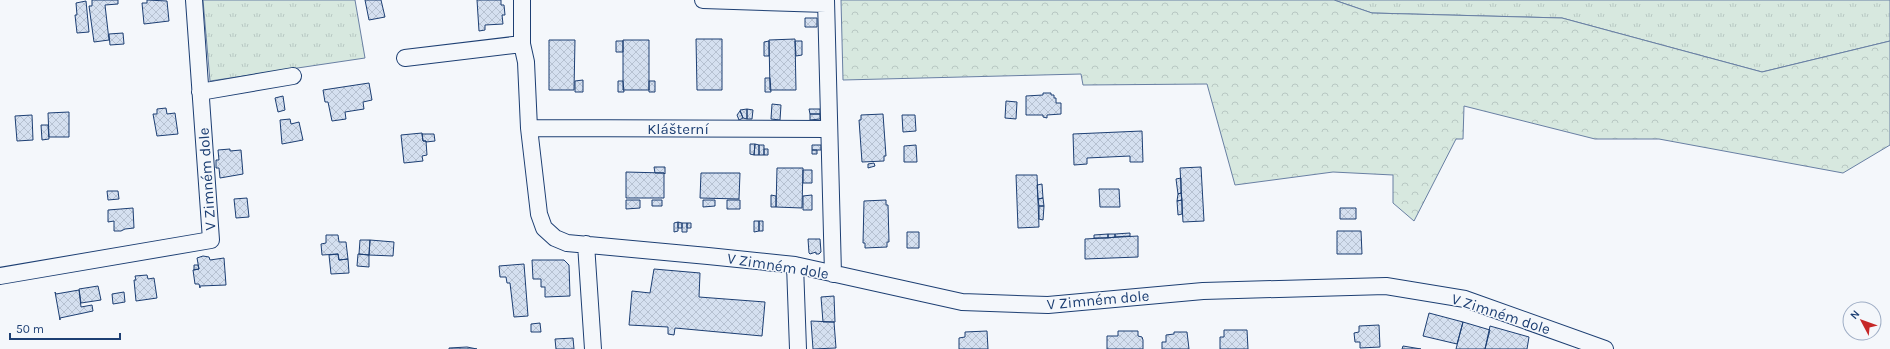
<svg xmlns="http://www.w3.org/2000/svg" width="1890" height="349" font-family="Karla,sans-serif">
  <defs>
    <pattern id="grass-tufts" width="24" height="20" patternUnits="userSpaceOnUse"><rect width="24" height="20" fill="#d7e8df"/><path d="M3 7l-1-3M5 7V3M7 7l1-3M15 17l-1-3M17 17v-4M19 17l1-3" fill="none" stroke="#b8c8c3"/></pattern>
    <pattern id="forest-crowns" width="20" height="18" patternUnits="userSpaceOnUse"><rect width="20" height="18" fill="#d7e8df"/><path d="M2 6a3 3 0 1 1 6 0M12 15a3 3 0 1 1 6 0" fill="none" stroke="#b8c8c3"/></pattern>
    <pattern id="building-cross-hatch" width="8" height="8" patternUnits="userSpaceOnUse"><rect width="8" height="8" fill="#d5e0f0"/><path d="M0 0l8 8M0 8l8-8" fill="none" stroke="#b6c1d1"/></pattern>
  </defs>
  <rect width="100%" height="100%" fill="#f4f7fb"/>
  <path fill="url(#grass-tufts)" stroke="#687fa3" d="M203,0H355L365,58L210,81Z
    M1334,0H1890V41L1762,72L1562,18L1372,13Z"/>
  <path fill="url(#forest-crowns)" stroke="#687fa3" d="M841,0H1334L1372,13L1562,18L1762,72L1890,41V145L1843,173L1659,139H1595L1464,106L1463,139H1456L1414,221L1393,203V175L1333,172L1235,185L1207,84L1083,85L1081,74L843,80Z"/>
  <path fill="url(#building-cross-hatch)" stroke="#1d3f73" d="M92,0H118V4L105,5L109,40L94,42L89,6H92Z
    M147,0L167,1L169,21L144,24L142,3H147Z
    M365,0H381L385,17L369,20Z
    M477,0H501V5H504L505,15H502L503,24L485,25V30L479,31Z
    M86,1L89,32L77,33L75,15H77L76,3Z
    M805,18H817V27H805Z
    M123,33L124,44L110,45L109,34Z
    M696,39H722V90H697Z
    M795,39L796,90H770L769,40Z
    M549,40H575L574,90H549Z
    M623,40H649V90H623Z
    M616,41H623V52H616Z
    M769,41V56H764V42Z
    M795,41H802V55L796,56Z
    M765,78H770L771,92H765Z
    M583,80V92H575V81Z
    M618,81H623L624,92H618Z
    M649,81H655V92H649Z
    M369,83L372,100L363,102L364,109L345,112L346,119L332,121L328,102H325L323,90Z
    M1043,93H1051V95H1054V98H1056V103H1061V114L1047,115V118L1043,117V115H1026V96L1043,95Z
    M283,96L285,110L278,112L275,98Z
    M1006,101L1017,102L1016,119L1005,118Z
    M772,104L781,105L780,120L771,119Z
    M166,108L167,114L175,113L178,134L157,136L153,114H157V109Z
    M747,109L753,110L752,119H747Z
    M747,109V119L743,118L740,110Z
    M809,109H820V114H810Z
    M740,111L743,118L739,120L737,115Z
    M69,112V137H49L48,113Z
    M810,114H820V119L810,120Z
    M883,114L886,156H884V161L862,162L859,120H861V115Z
    M32,115L33,140L17,141L15,116Z
    M902,115H915L916,131L903,132Z
    M290,119L291,124L299,122L303,140L282,144L280,120Z
    M41,125H48L49,139L42,140Z
    M1142,131L1143,162H1130V156L1087,158V164L1074,165L1073,134Z
    M422,133L423,141H426L427,155L422,156L423,161L404,163L401,135Z
    M422,134H434L435,141L426,142V141H423Z
    M750,144H755L754,155L750,154Z
    M755,144L759,145V155H754Z
    M759,145H764V155H759Z
    M812,145H821V150H812Z
    M916,145L917,162H904V146Z
    M230,149V151L241,150L243,174L220,178L219,168H216V160H219L218,150Z
    M764,149H768V155H764Z
    M812,150H817V154H812Z
    M874,163L875,166L868,168V164Z
    M654,167H665V174L664,173H655Z
    M1201,167L1204,221L1183,222L1180,168Z
    M777,168H803L802,208L776,207Z
    M803,170H812V183H803Z
    M626,172L664,173V198H626Z
    M701,173H740L739,199L700,198Z
    M1016,175H1037L1039,227L1018,228Z
    M1181,178V193L1178,194L1176,179Z
    M1042,184L1043,198L1038,199L1037,185Z
    M1099,189H1119L1120,207H1100Z
    M107,191H118L119,199L108,200Z
    M1181,193L1182,200L1177,201L1178,194Z
    M771,195L776,196V207H771Z
    M812,195V210H803V196Z
    M247,198L249,217L236,218L234,199Z
    M1043,198L1044,206H1039L1038,199Z
    M626,200H640V208L626,209Z
    M652,200H662V206H652Z
    M703,200H715V206L703,207Z
    M727,200H740V209H727Z
    M886,200V205H888L889,242H887V247L865,248V243H863L864,201Z
    M1182,200V214L1178,215L1177,201Z
    M1039,206H1044L1043,220L1039,219Z
    M133,208L134,228L125,229L121,231H114V221L108,222V210Z
    M1340,208H1356V219H1340Z
    M754,221H759V231L754,232Z
    M759,221H763V231H759Z
    M678,222L682,223V228H678Z
    M678,222V231L674,232V223Z
    M682,223H687V232H682Z
    M687,223H691V228H687Z
    M1337,231H1361L1362,254H1337Z
    M907,232H919V248H907Z
    M1130,233V236L1115,237V234Z
    M1108,234H1115V237L1108,238Z
    M1108,234V238H1094V235Z
    M326,235H338L339,242H346L348,259L339,260L338,254L322,255L321,244L326,243Z
    M1138,236V257L1085,259V239Z
    M808,239H820L821,252L819,254H816V252L810,254L809,253Z
    M360,240H370L369,255L359,254Z
    M370,240L394,242L393,256L369,255Z
    M338,254L339,260L348,259L349,273L331,274L329,255Z
    M358,254L369,255V267L357,266Z
    M203,256L209,257L210,260L224,258L226,285L200,286V288L199,284H195L193,270L199,269L197,258Z
    M532,260H564L569,265L570,296L545,297V287H541V279H533Z
    M524,264L528,316L514,317L510,283H507L506,277H500L499,266Z
    M194,265H198L199,269L194,270Z
    M654,269L700,273L699,297L765,302L762,336L675,328L674,335L668,334V327L629,325L632,291L650,293Z
    M147,275L148,279L154,278L157,298L136,301L134,280H136L135,276Z
    M98,286L101,300L81,303L79,289Z
    M79,290L81,307L92,305L93,311L60,318V320L55,292L56,294Z
    M124,292L125,302L113,304L112,294Z
    M834,296L835,322H823L821,297Z
    M1429,313L1463,322L1457,344L1423,336Z
    M811,321L834,322L836,348L813,349Z
    M1463,322L1490,330L1485,349H1456Z
    M540,323L541,332H531V324Z
    M1379,325L1380,347L1360,348V342H1355L1354,333L1359,332V326Z
    M1490,326L1529,337L1527,349H1485Z
    M1224,330H1247L1248,349H1220V337H1224Z
    M987,331L988,349H959V338L965,337V332Z
    M1118,331H1138V336L1142,337L1143,340V349H1107V336H1118Z
    M1174,332H1187L1189,349H1162V342H1166V335L1174,334Z
    M573,338L574,349H556L555,339Z
    M1403,346L1421,349H1402Z
    M467,347L477,349H449V348Z"/>
  <g fill="none" stroke-linecap="round" stroke-linejoin="round">
    <defs>
      <path id="minor" d="M522,0V44L526,62L529,128L539,214L544,228L555,238L567,243L708,256L795,265L962,302L1048,305L1203,291L1386,286L1465,299L1605,349
        M703,0L826,4
        M826,0L833,274
        M405,58L522,44
        M200,92L293,76
        M529,128L828,129
        M586,244L593,349
        M795,265L798,349
        M0,276L211,240L194,0"/>
    </defs>
    <use href="#minor" stroke="#1d3f73" stroke-width="18"/>
    <use href="#minor" stroke="#f4f7fb" stroke-width="16"/>
  </g>
  <g text-anchor="middle" dominant-baseline="central" stroke-width="3" stroke-linejoin="round" paint-order="stroke">
    <g font-size="15" fill="#1d3f73" stroke="#f4f7fb">
      <text x="678" y="129">Klášterní</text>
      <text transform="translate(207 179) rotate(-94)">V Zimném dole</text>
      <text transform="translate(778 266) rotate(9)">V Zimném dole</text>
      <text transform="translate(1098 300) rotate(-5)">V Zimném dole</text>
      <text transform="translate(1501 314) rotate(18)">V Zimném dole</text>
    </g>
  </g>
  <g transform="translate(1862 321) rotate(311)"><circle r="19" fill="#f4f7fb" stroke="#9eadc5"/>
  <path d="M0-3L7 15L0 10L-7 15Z" fill="#c62828"/>
  <text y="-6" font-size="11" font-weight="bold" text-anchor="middle" fill="#1d3f73">N</text>
  </g>
  <path d="M10 333v6h110v-6" fill="none" stroke="#1d3f73" stroke-width="2"/>
  <text x="16" y="333" font-size="12" fill="#1d3f73" stroke="#f4f7fb" stroke-width="3" paint-order="stroke">50 m</text>
</svg>
